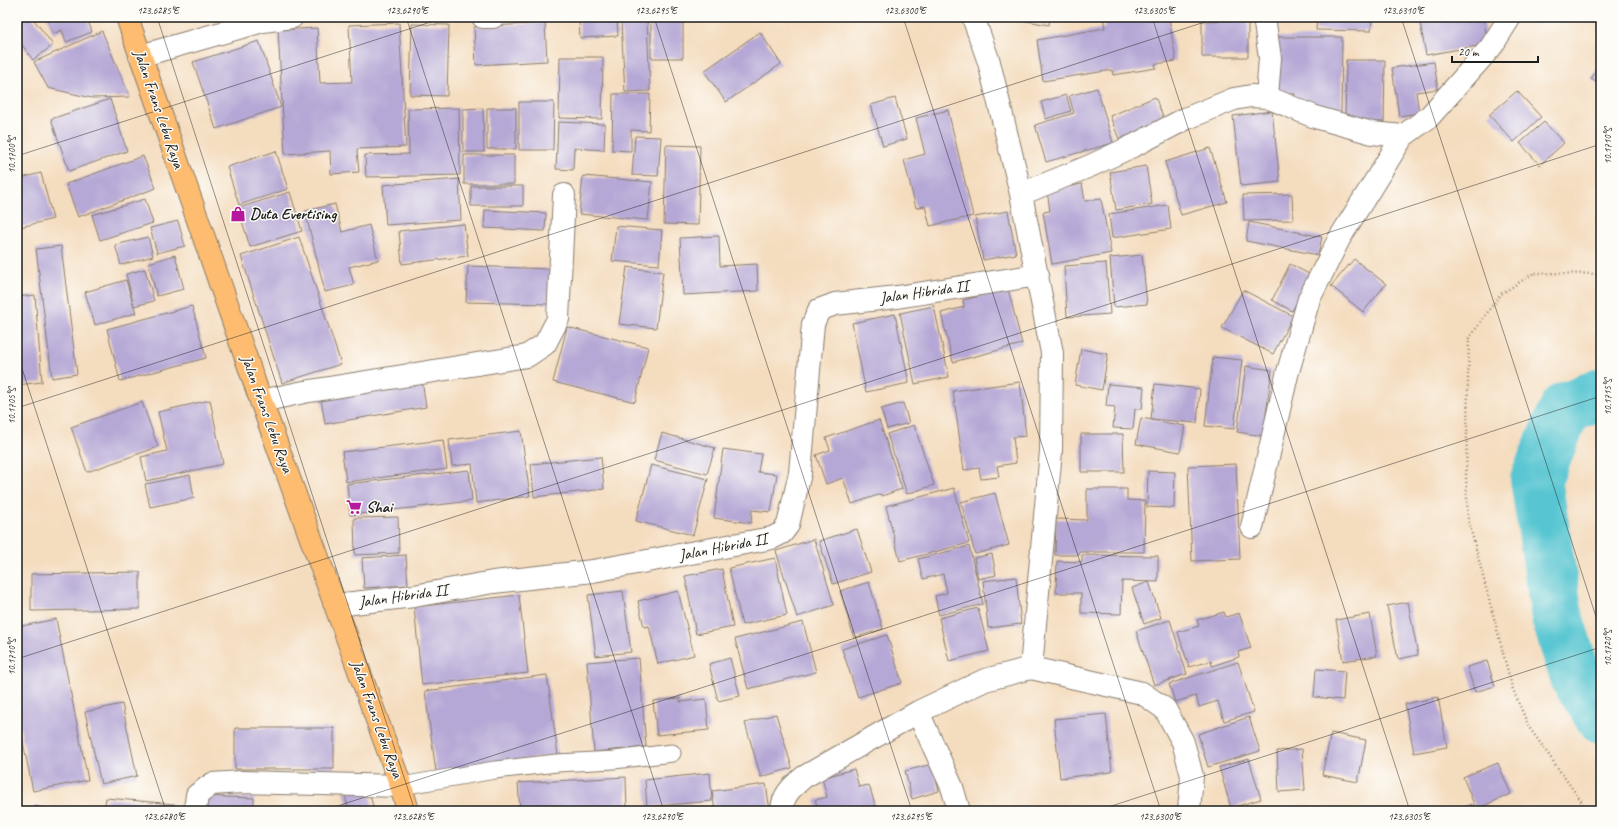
<svg xmlns="http://www.w3.org/2000/svg" width="1618" height="828" font-family="Caveat,sans-serif">
  <rect width="100%" height="100%" fill="#fdfcf7"/>
  <filter id="ink" filterUnits="userSpaceOnUse"><feTurbulence type="fractalNoise" baseFrequency=".025" numOctaves="2"/><feDisplacementMap in="SourceGraphic" scale="8" xChannelSelector="R" yChannelSelector="G"/><feConvolveMatrix kernelMatrix="1 2 1 2 8 2 1 2 1" color-interpolation-filters="sRGB"/></filter>
  <filter id="wash" filterUnits="userSpaceOnUse"><feTurbulence type="fractalNoise" baseFrequency=".012" numOctaves="4" result="noise"/><feDisplacementMap in="SourceGraphic" scale="16" xChannelSelector="R" yChannelSelector="G"/><feGaussianBlur stdDeviation="0.9" result="paint"/><feColorMatrix in="noise" values="0 0 0 0 0 0 0 0 0 0 0 0 0 0 0 0 0 1.4 0 .05"/><feComposite in="paint" operator="in"/></filter>
  <g filter="url(#wash)">
    <rect width="100%" height="100%" fill="#f4dcbe"/>
    <g fill="none" stroke-linecap="round" stroke-linejoin="round">
      <path stroke="#59c6d2" stroke-width="52" d="M1601,394L1566,407L1536,479L1557,617L1576,678L1601,717"/>
    </g>
    <g id="blocks">
      <path fill="#b6a8d6" d="M17,17H32L53,45L33,60L17,38Z
        M47,17H87L92,32L66,42L62,30L53,34Z
        M568,17H593L592,19H568Z
        M651,17H683V58H651Z
        M1005,17H1050L1049,25Z
        M1103,17H1148L1149,20L1169,17L1176,61L1155,64L1156,68L1113,75L1112,70L1043,81L1037,40L1105,28Z
        M1317,17H1372L1371,31L1316,30Z
        M1445,17H1483L1488,44L1426,55L1420,22Z
        M617,19L618,36L580,38L579,21Z
        M647,20L650,91L625,92L621,21Z
        M1248,20V57H1202V21Z
        M399,23L406,147L357,149L359,172L331,174L330,151L285,154L278,30L317,28L320,83L352,82L349,25Z
        M545,23L547,61L476,65L474,27Z
        M412,24L449,25L447,96L410,95Z
        M102,31L130,97L92,98L48,88L34,62Z
        M760,32L781,64L726,102L704,71Z
        M1276,37H1342L1341,117L1295,107V94H1276Z
        M259,41L281,107L216,129L193,62Z
        M560,57H603L602,119L559,118Z
        M1346,60H1385L1384,122H1345Z
        M1434,62L1438,89L1416,92L1419,113L1399,116L1392,68Z
        M1601,62V85L1591,79Z
        M1097,88L1113,143L1046,162L1035,125L1074,113L1069,96Z
        M1517,91L1541,117L1514,142L1489,115Z
        M613,94H650L649,131L631,130V151L612,150Z
        M1066,95L1071,111L1046,119L1041,102Z
        M1155,97L1165,121L1119,139L1110,116Z
        M895,98L907,139L883,146L871,105Z
        M110,99L127,151L69,171L51,119Z
        M519,102H554L553,150H519Z
        M459,108L460,175L366,177L365,155L409,154L408,109Z
        M483,108L484,152H463V109Z
        M487,108H516V149H487Z
        M948,110L973,216L930,226L925,206L916,208L904,160L925,154L916,118Z
        M1272,111L1280,182L1241,186L1233,116Z
        M558,122L605,124L604,150L574,148L573,170L556,169Z
        M1544,122L1564,143L1540,165L1520,143Z
        M635,136L661,137L658,176L632,175Z
        M666,145L700,146L698,225L664,224Z
        M1210,148L1227,202L1181,215L1165,162Z
        M276,151L288,189L239,205L227,167Z
        M464,155H514V184H464Z
        M143,156L156,188L78,217L66,184Z
        M1146,166L1152,204L1116,210L1110,172Z
        M41,173L53,219L17,228V179Z
        M583,176L652,182L648,220L579,214Z
        M459,179L461,220L386,225L383,185Z
        M1082,184L1085,201L1101,199L1111,253L1052,264L1043,212L1050,211L1047,191Z
        M471,186H523V206H471Z
        M290,192L302,231L250,247L238,208Z
        M1292,194L1293,220L1244,221L1243,195Z
        M145,199L153,223L100,240L92,215Z
        M335,204L342,232L369,225L378,260L349,267L354,285L325,292L305,211Z
        M1168,205L1171,229L1112,238L1109,214Z
        M485,210L546,213L545,231L484,228Z
        M1008,211L1016,254L983,260L975,217Z
        M178,221L185,246L157,253L150,228Z
        M1249,222L1322,237L1318,255L1246,241Z
        M464,224L468,256L402,264L399,231Z
        M616,226L662,230L659,265L612,261Z
        M719,236L720,266L757,264L758,291L683,295L680,238Z
        M148,237L153,256L121,265L115,245Z
        M299,237L341,364L282,383L241,256Z
        M61,246L77,374L52,378L36,249Z
        M175,255L184,289L157,296L148,263Z
        M1142,255L1147,304L1114,307L1110,258Z
        M1354,259L1386,284L1363,312L1331,286Z
        M1106,263L1110,314L1067,317L1064,266Z
        M1290,264L1311,275L1292,311L1272,300Z
        M468,266L550,269L548,304L466,302Z
        M627,267L663,272L656,328L619,324Z
        M145,269L154,301L134,306L126,274Z
        M126,280L136,313L95,325L85,292Z
        M1008,289L1022,344L953,362L941,313L964,307L963,300Z
        M1243,290L1293,316L1273,354L1222,328Z
        M35,295L42,382L17,385V297Z
        M192,306L206,358L120,381L107,329Z
        M934,306L949,377L915,384L900,313Z
        M895,314L909,383L866,392L852,323Z
        M567,327L648,347L635,402L553,382Z
        M1081,349L1108,354L1102,390L1075,385Z
        M1213,357L1242,360L1234,429L1205,426Z
        M1246,366L1272,370L1263,436L1237,432Z
        M422,380L426,407L325,424L321,398Z
        M1020,382L1026,436L1013,437L1016,463L997,466L999,477L981,479L979,468L964,470L953,391Z
        M1108,384L1144,387L1142,409H1135L1133,429L1113,428L1115,407L1106,406Z
        M1155,384L1200,389L1197,423L1151,419Z
        M210,400L223,464L146,481L141,457L167,451L158,412Z
        M142,402L158,447L87,472L71,427Z
        M903,403L909,423L887,429L881,409Z
        M1141,418L1185,426L1180,452L1136,444Z
        M879,420L902,489L882,496L881,494L852,504L843,478L826,484L816,455L830,450L826,438Z
        M914,425L934,485L907,494L887,434Z
        M521,431L530,496L476,503L472,464L452,466L449,440Z
        M662,433L715,448L707,474L654,460Z
        M1081,434H1123L1124,472H1081Z
        M443,440L447,469L346,482L342,452Z
        M723,449L761,454L758,472L777,474L771,512L752,510L751,523L714,518Z
        M601,457L604,489L534,497L531,464Z
        M1236,464L1240,559L1192,561L1188,466Z
        M651,465L708,479L693,535L636,521Z
        M469,470L472,501L350,515L347,484Z
        M1148,471L1175,472L1174,508L1147,507Z
        M190,475L194,498L150,507L145,484Z
        M954,488L969,543L900,561L886,506Z
        M1087,489H1127V500L1145,501L1144,552H1079V555H1055L1056,519L1087,520Z
        M995,493L1009,545L975,554L961,502Z
        M398,517L399,553L355,555L354,518Z
        M857,529L871,572L833,584L819,541Z
        M814,539L834,605L797,617L776,551Z
        M969,546L983,604L939,615L935,596L947,593L943,574L923,579L918,559Z
        M992,554L996,575L978,579L974,558Z
        M406,555L408,585L364,588L362,558Z
        M1082,555L1158,556V582L1122,581L1121,614L1081,613V593H1056L1057,561L1082,562Z
        M775,558L787,615L742,625L729,568Z
        M722,569L733,627L696,634L685,576Z
        M140,572V609L31,611V574Z
        M1016,577L1021,624L988,628L983,581Z
        M869,582L883,629L854,638L840,591Z
        M1149,582L1161,618L1144,624L1132,588Z
        M623,591L631,652L596,656L588,595Z
        M678,591L694,655L658,664L649,626L644,627L638,601Z
        M519,595L528,673L422,685L414,607Z
        M1408,602L1418,655L1398,659L1387,606Z
        M978,608L989,651L949,661L939,618Z
        M1224,612L1226,617L1239,613L1251,648L1238,652L1239,657L1212,666L1211,661L1189,667L1178,632L1199,626L1197,620Z
        M1370,614L1377,656L1343,661L1336,620Z
        M56,619L88,780L33,791L17,713V627Z
        M1170,620L1187,674L1154,685L1136,631Z
        M803,622L816,672L748,689L735,639Z
        M887,635L902,683L858,697L842,649Z
        M639,658L646,747L594,752L587,662Z
        M730,658L740,696L718,701L709,664Z
        M1487,661L1495,686L1475,692L1467,667Z
        M1238,662L1254,712L1224,721L1218,701L1199,707L1196,696L1175,702L1169,684Z
        M1316,669L1345,671L1343,700L1314,697Z
        M547,675L558,755L436,772L425,691Z
        M1438,697L1447,747L1414,753L1405,704Z
        M680,698V702L706,699L709,730L657,735L653,701Z
        M122,704L137,776L101,784L85,712Z
        M776,714L792,768L761,777L745,723Z
        M1106,714L1112,772L1060,778L1054,719Z
        M1249,717L1260,751L1208,767L1198,734Z
        M235,728H334V769H235Z
        M1331,733L1366,740L1358,782L1322,775Z
        M1302,749L1305,790L1279,792L1277,751Z
        M1249,759L1261,799L1231,808L1219,767Z
        M1498,763L1511,794L1476,809L1463,777Z
        M932,764L939,791L912,799L905,771Z
        M854,769L859,787L869,785L877,811H819L815,800L827,797L822,778Z
        M710,773L712,801L647,807L645,780Z
        M626,777L627,811H520L518,783Z
        M766,784L770,811H715L712,791Z
        M368,786L374,811H349L344,792Z
        M199,796L254,798V811H199Z
        M106,798L174,804L173,811H104Z
        M1471,804L1474,811H1455Z
        M35,806L53,810V811H34Z"/>
    </g>
  </g>
  <g filter="url(#ink)">
    <use href="#blocks" fill-opacity="0" stroke="#887c6d" stroke-width="1"/>
    <g fill="none" stroke-linecap="round" stroke-linejoin="round">
      <defs>
        <path id="service" d="M401,786L495,770L557,763L614,760L672,753"/>
        <path id="minor" d="M483,17H493
          M973,17L989,62L1021,194L1052,353L1051,451L1031,668
          M1264,17L1270,58L1267,97
          M140,56L263,21L292,17
          M1021,194L1090,166L1135,145L1185,119L1234,99L1251,96L1267,97L1315,117L1372,133L1403,136L1429,117L1491,47L1510,17
          M261,401L304,392L527,356L545,344L558,319L564,195
          M1252,527L1287,375L1309,299L1339,239L1403,136
          M336,605L414,596L493,582L593,571L772,538L782,533L788,525L800,473L813,324L819,310L835,304L897,297L1038,275
          M918,712L952,787L959,811
          M195,811L197,795L212,784L241,782L401,786
          M782,811C782,795 793,786 804,777L918,712L985,680L1031,668L1142,693L1165,709L1183,742L1192,776L1189,811"/>
        <path id="primary" d="M127,17L261,401L401,786L408,811"/>
      </defs>
      <use href="#service" stroke="#887c6d" stroke-width="19"/>
      <use href="#minor" stroke="#887c6d" stroke-width="24"/>
      <use href="#primary" stroke="#887c6d" stroke-width="24"/>
      <path stroke="#887c6d" stroke-width="2.5" stroke-dasharray="1 3" stroke-linecap="butt" d="M1588,811L1529,727L1512,687L1468,519L1466,477L1469,338L1501,294L1534,273L1601,274"/>
      <use href="#service" stroke="#fff" stroke-width="17"/>
      <use href="#minor" stroke="#fff" stroke-width="22"/>
      <use href="#primary" stroke="#fdbc6f" stroke-width="22"/>
    </g>
  </g>
  <path fill="none" stroke="#1c1c1c" stroke-width="1" stroke-opacity="0.45" d="M157,17L415,811M406,17L664,811M654,17L912,811M903,17L1161,811M1152,17L1410,811M1401,17L1601,632M17,156L446,17M17,353L166,811M17,408L1220,17M17,659L1601,144M322,811L1601,396M1096,811L1601,647"/>
  <defs>
    <symbol id="shop-bare" viewBox="-9 -9 18 18"><path d="M-5-2.5h2.3a2.7 3.5 0 0 1 5.4 0H5L5.5 6h-11ZM-1.5-2.5h3a1.5 2.3 0 0 0-3 0Z" fill="#b5179e" stroke="#fdfcf7" stroke-width="2.5" paint-order="stroke"/></symbol>
    <symbol id="supermarket-bare" viewBox="-9 -9 18 18"><path d="M-6-5.5h2.5l.6 2H6L4.5 2H-2.5L-4.4-4H-6ZM-1.5 3.2a1.3 1.3 0 1 0 .1 0ZM3 3.2a1.3 1.3 0 1 0 .1 0Z" fill="#b5179e" stroke="#fdfcf7" stroke-width="2.5" paint-order="stroke"/></symbol>
  </defs>
  <g fill-rule="evenodd">
    <use href="#shop-bare" x="227" y="203" width="22" height="22"/>
    <use href="#supermarket-bare" x="343" y="496" width="22" height="22"/>
  </g>
  <g text-anchor="middle" dominant-baseline="central" stroke-width="3" stroke-linejoin="round" paint-order="stroke">
    <g font-size="16" fill="#1c1c1c" stroke="#fdfcf7">
      <text transform="translate(159 109) rotate(71)">Jalan Frans Lebu Raya</text>
      <text transform="translate(924 292) rotate(-8)">Jalan Hibrida II</text>
      <text transform="translate(267 414) rotate(70)">Jalan Frans Lebu Raya</text>
      <text transform="translate(723 547) rotate(-11)">Jalan Hibrida II</text>
      <text transform="translate(403 596) rotate(-8)">Jalan Hibrida II</text>
      <text transform="translate(377 719) rotate(70)">Jalan Frans Lebu Raya</text>
    </g>
    <g font-size="16" font-weight="bold" fill="#1c1c1c" stroke="#fdfcf7" text-anchor="start">
      <text x="250" y="214">Duta Evertising</text>
      <text x="366" y="507">Shai</text>
    </g>
  </g>
  <rect width="1618" height="828" fill="none" stroke="#fdfcf7" stroke-width="44"/>
  <path d="M1452 56v6h86v-6" fill="none" stroke="#1c1c1c" stroke-width="2"/>
  <text x="1458" y="56" font-size="12" fill="#1c1c1c" stroke="#fdfcf7" stroke-width="3" paint-order="stroke">20 m</text>
  <rect x="22" y="22" width="1574" height="784" fill="none" stroke="#1c1c1c" stroke-width="1.5"/>
  <g font-size="10" text-anchor="middle" fill="#1c1c1c">
    <text x="158" y="14">123.6285°E</text>
    <text x="407" y="14">123.6290°E</text>
    <text x="656" y="14">123.6295°E</text>
    <text x="905" y="14">123.6300°E</text>
    <text x="1154" y="14">123.6305°E</text>
    <text x="1403" y="14">123.6310°E</text>
    <text transform="translate(1607 146) rotate(-90)" y="4">10.1710°S</text>
    <text transform="translate(11 155) rotate(-90)" y="4">10.1700°S</text>
    <text transform="translate(1607 397) rotate(-90)" y="4">10.1715°S</text>
    <text transform="translate(11 406) rotate(-90)" y="4">10.1705°S</text>
    <text transform="translate(1607 648) rotate(-90)" y="4">10.1720°S</text>
    <text transform="translate(11 657) rotate(-90)" y="4">10.1710°S</text>
    <text x="164" y="820">123.6280°E</text>
    <text x="413" y="820">123.6285°E</text>
    <text x="662" y="820">123.6290°E</text>
    <text x="911" y="820">123.6295°E</text>
    <text x="1160" y="820">123.6300°E</text>
    <text x="1409" y="820">123.6305°E</text>
  </g>
</svg>
